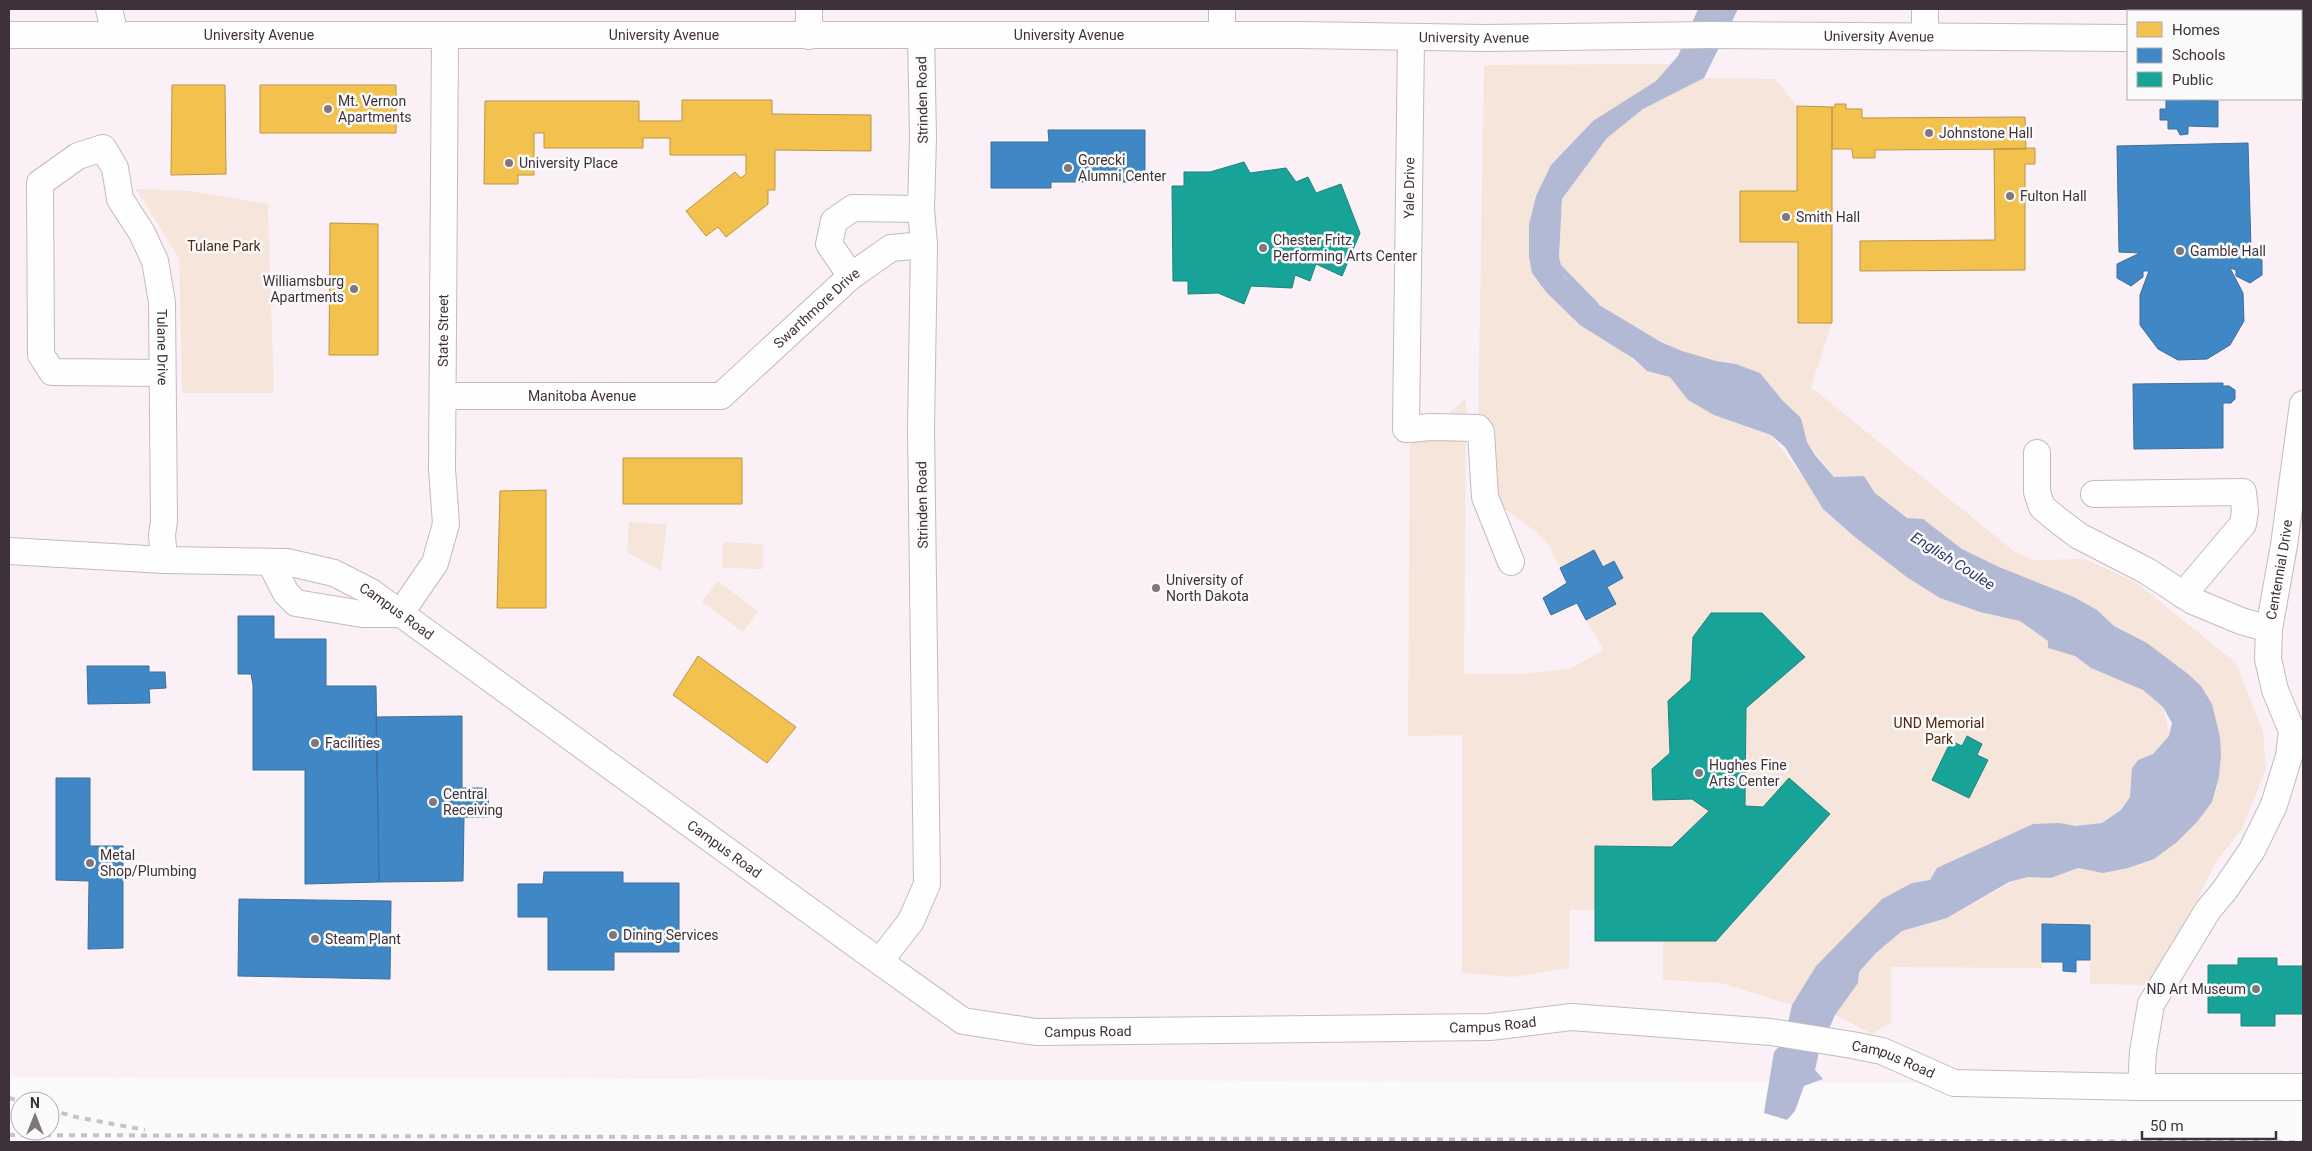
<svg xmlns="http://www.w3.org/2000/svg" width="2312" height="1151" font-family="Roboto,sans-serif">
  <rect width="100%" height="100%" fill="#fafafa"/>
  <path fill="#faf0f6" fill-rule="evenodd" d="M9,9H2303V1087L1954,1083L9,1077ZM2128,11H2301V99H2128Z"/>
  <path fill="#f6e5da" d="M1671,64L1529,225L1532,274L1546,292L1647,371L1670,377L1738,422L1771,435L1808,484L1823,509L1856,538L1908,578L1940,598L1980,612L2020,621L2075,656L2091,668L2143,690L2163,707L2170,736L2153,754L2138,760L2130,797L2121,810L2102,823L2008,836L1930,880L1912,883L1816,966L1792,1005L1721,983L1663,980V941H1716L1830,814L1789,778L1763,807L1745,806L1746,708L1805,657L1762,613H1711L1693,637L1691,680L1668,701L1670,753L1653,800L1692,799L1709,811L1672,847L1596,846L1595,910H1570L1569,968L1513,977L1462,973V735L1408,736L1410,436L1437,424L1466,398L1464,674H1524L1571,668L1604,650L1586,620L1616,604L1607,587L1623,578L1614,562L1603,567L1594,550L1560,568L1548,544L1535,531L1490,498L1478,428L1484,65Z
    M1704,78L1775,79L1797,106V191H1740V242H1798V323H1832L1811,387L2015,552L2033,560L2085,559L2137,583L2236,663L2263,732L2266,768L2242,829L2216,862L2172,950L2151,985L2090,984V925L2043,924L2042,968L1891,967V1022L1872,1034L1835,1015L1858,983L1859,972L1876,953L1902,931L1947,918L2014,881L2028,877L2051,878L2078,868L2103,873L2212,802L2219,777L2221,756L2147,643L2114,626L2097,610L2074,597L1999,567L1962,549L1923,519L1907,518L1875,493L1864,476L1835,477L1807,442L1801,418L1783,401L1760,373L1736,364L1716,361L1682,351L1606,315L1564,277L1559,257L1562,199L1607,138L1643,109Z
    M136,189L190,191L268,204L274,393H182L179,258Z
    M629,522L667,524L661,571L627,552Z
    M723,542L763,544V569L722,568Z
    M718,581L758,611L743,632L702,602Z"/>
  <path fill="#b2b9d4" d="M1698,9H1738L1704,78L1643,109L1607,138L1562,199L1559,257L1564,277L1594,302L1661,342L1682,351L1716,361L1736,364L1760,373L1783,401L1801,418L1807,442L1815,455L1834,477L1864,476L1875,493L1907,518L1923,519L1962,549L1999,567L2074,597L2097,610L2114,626L2147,643L2188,674L2201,686L2212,704L2220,737L2221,756L2219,777L2212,802L2197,822L2177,842L2154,859L2128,868L2103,873L2078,868L2051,878L2028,877L2009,882L1947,918L1902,931L1876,953L1859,972L1858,983L1835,1015L1819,1052L1815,1070L1823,1079L1804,1086L1795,1111L1787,1120L1764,1113L1774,1052L1784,1041L1792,1005L1816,966L1882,899L1912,883L1930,880L1937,868L2033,824L2059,823L2076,826L2102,823L2121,810L2130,797L2132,768L2138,760L2153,754L2169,736L2172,723L2163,707L2143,690L2091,668L2075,656L2048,648V641L2020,621L1980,612L1940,598L1908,578L1856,538L1823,509L1785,447L1771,435L1714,415L1688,400L1670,377L1647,371L1634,359L1580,325L1546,292L1532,273L1529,257V225L1536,196L1551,165L1593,121L1656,81L1678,56Z"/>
  <path fill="#f2c14e" stroke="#bc9648" d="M172,85H225L226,174L171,175Z
    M260,85H396V133H260Z
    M682,100H772V114L871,115V151L775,150V190H768V204L726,237L718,227L706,236L686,211L735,172L741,178L746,174V155H670V138H643V148H544V133H534V175H518V184H484L485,101H639V121H682Z
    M1835,104H1846V109H1862V118L2025,117L2026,149L1875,150V158H1853L1852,149H1832V107H1835Z
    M1797,106L1832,107V323H1798V242H1740V191H1797Z
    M2035,148V164H2025V270L1860,271V241L1995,240L1994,149Z
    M330,223L378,224V355H329Z
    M623,458H742V504H623Z
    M546,490V608H497L500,491Z
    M698,656L796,727L767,763L673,695Z"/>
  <path fill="#3f88c5" stroke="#3f6e9b" d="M2166,99L2218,101V127L2188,126V134L2180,135L2177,129H2168V120H2160V109H2166Z
    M1048,130H1145V182H1051V188H991V142H1049Z
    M2248,143L2251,249H2241L2244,256L2248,253L2262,260V275L2250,283L2236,276V270L2230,268L2243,293L2244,321L2230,345L2207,359L2178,360L2158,349L2140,325V295L2149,271H2143V277L2131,286L2117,278V264L2140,253L2119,252L2117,146Z
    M2223,383V386H2229L2235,390V399L2231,403H2223V448L2134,449L2133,384Z
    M1594,550L1603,567L1614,561L1623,578L1607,587L1616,604L1586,620L1577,603L1551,615L1543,598L1567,583L1560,568Z
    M238,616H274V639H326V686H376L379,882L305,884V770H253V685L251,674H238Z
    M87,666H149V672H165L166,688L149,689L150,703L88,704Z
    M462,716V788H488L489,817H464L463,881L379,882L376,717Z
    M56,778H90V846H123V948L88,949L89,881L56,880Z
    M544,872H623V883H679V952H614V970H548V917H518V884H543Z
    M239,899L391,901L390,979L238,976Z
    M2042,924L2090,925V960H2076V972L2063,971V962H2042Z"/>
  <path fill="#17a398" stroke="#23817c" d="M1244,162L1250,173L1286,168L1296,182L1308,177L1316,193L1341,184L1360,233L1342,276L1316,264L1310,281L1295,275L1292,288L1251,286L1244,304L1218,293L1188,294V281H1173L1172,186H1184V172H1210Z
    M1711,613H1762L1805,657L1746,708L1745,806L1763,807L1789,778L1830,814L1716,941H1595V846L1672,847L1709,811L1692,799L1653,800L1652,769L1670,753L1668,701L1691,680L1693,637Z
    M1967,736L1982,744L1977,755L1988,760L1969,798L1932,780L1951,741L1962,746Z
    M2238,958H2277V966H2303V1014H2275V1026H2241V1013H2208V965H2238Z"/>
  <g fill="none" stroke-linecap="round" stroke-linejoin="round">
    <path stroke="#b2b9d4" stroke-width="5.5" d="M1559,267L1596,305"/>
    <defs>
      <g id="minor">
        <path d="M109,9L115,35"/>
        <path d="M1222,9V35"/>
        <path d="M1925,9V37"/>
        <path id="s1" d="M9,35H1302L1484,38L1709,35L2128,38"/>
        <path d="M809,36V9"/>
        <path d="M2301,39H2303"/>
        <path d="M851,276L829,244L834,221L853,208L921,209"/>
        <path id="s2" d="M162,373L52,372L41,355L40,183L78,156L103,148L115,168L120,199L142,233L155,261L162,302L164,521L162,535L164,560"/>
        <path id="s3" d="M443,396H721L851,276L891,248L924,245"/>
        <path id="s4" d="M1406,429L1411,37"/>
        <path d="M1410,429L1430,427L1478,428L1481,432L1485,497L1511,562"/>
        <path d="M2037,453V492L2042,507L2059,521L2079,536L2147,571L2193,601L2241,621L2269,629"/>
        <path d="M2094,494L2243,492L2245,511L2243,524L2183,595"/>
        <path id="s5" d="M9,551L164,560L287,562L334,573L371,592L869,954L963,1021L1036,1032L1490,1027L1571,1017L1771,1032L1852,1045L1882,1051L1954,1083L2141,1087H2303"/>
        <path d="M270,562L286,593L296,603L362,614H400"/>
        <path id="s6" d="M400,614L435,563L446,524L442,469L445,35"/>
        <path d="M880,961L911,921L927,884L921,430L924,245L921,209L923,137L921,35"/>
        <path id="s7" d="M2141,1087L2143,1052L2151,1004L2208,910L2224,891L2252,850L2274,805L2289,756L2292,731L2275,690L2268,659L2269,629L2284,545L2303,404"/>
      </g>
    </defs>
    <use href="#minor" stroke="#c2bbbf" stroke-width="28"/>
    <use href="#minor" stroke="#fefefe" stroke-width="26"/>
    <path stroke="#c4c4c4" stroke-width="4" stroke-dasharray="6 6" stroke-linecap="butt" d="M9,1098L20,1101
      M50,1110L76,1117L145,1130
      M9,1135L2303,1142"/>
  </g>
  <g fill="#80777d" stroke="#fafafa" stroke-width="2">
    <circle cx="328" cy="109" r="5"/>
    <circle cx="1929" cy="133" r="5"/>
    <circle cx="509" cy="163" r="5"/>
    <circle cx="1068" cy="168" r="5"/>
    <circle cx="2010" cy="196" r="5"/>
    <circle cx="1786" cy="217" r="5"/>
    <circle cx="1263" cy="248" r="5"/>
    <circle cx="2180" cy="251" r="5"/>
    <circle cx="354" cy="289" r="5"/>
    <circle cx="1156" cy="588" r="5"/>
    <circle cx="315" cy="743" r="5"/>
    <circle cx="1699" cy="773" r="5"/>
    <circle cx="433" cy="802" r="5"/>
    <circle cx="90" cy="863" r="5"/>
    <circle cx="613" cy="935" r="5"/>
    <circle cx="315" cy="939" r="5"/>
    <circle cx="2256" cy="989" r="5"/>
  </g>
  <g text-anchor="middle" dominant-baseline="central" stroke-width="5" stroke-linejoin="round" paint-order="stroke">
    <g font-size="14" fill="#3f3139" stroke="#fafafa">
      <text stroke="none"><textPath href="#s1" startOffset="250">University Avenue</textPath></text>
      <text stroke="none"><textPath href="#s1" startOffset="1060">University Avenue</textPath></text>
      <text stroke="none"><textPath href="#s1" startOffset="655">University Avenue</textPath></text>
      <text stroke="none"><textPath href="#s1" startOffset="1465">University Avenue</textPath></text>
      <text stroke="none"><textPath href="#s1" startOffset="1870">University Avenue</textPath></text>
      <text transform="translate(922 100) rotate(-91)">Strinden Road</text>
      <text stroke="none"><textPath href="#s4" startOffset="241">Yale Drive</textPath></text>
      <text stroke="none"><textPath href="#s3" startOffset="408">Swarthmore Drive</textPath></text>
      <text stroke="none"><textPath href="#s6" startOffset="296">State Street</textPath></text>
      <text stroke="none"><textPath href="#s2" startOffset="588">Tulane Drive</textPath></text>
      <text stroke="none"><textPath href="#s3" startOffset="139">Manitoba Avenue</textPath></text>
      <text transform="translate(922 505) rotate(-91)">Strinden Road</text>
      <text stroke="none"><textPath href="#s7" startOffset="561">Centennial Drive</textPath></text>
      <text stroke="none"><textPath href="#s5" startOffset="400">Campus Road</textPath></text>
      <text stroke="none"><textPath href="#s5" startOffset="805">Campus Road</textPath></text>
      <text stroke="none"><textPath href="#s5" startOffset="1630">Campus Road</textPath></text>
      <text stroke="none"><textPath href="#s5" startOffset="1225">Campus Road</textPath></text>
      <text stroke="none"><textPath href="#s5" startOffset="2035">Campus Road</textPath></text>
    </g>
    <g font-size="14" fill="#3f3139" stroke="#fafafa" text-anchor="start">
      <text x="338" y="101">Mt. Vernon<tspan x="338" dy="16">Apartments</tspan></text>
      <text x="1939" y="133">Johnstone Hall</text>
      <text x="1078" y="160">Gorecki<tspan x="1078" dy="16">Alumni Center</tspan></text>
      <text x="519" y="163">University Place</text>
      <text x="2020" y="196">Fulton Hall</text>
      <text x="1796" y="217">Smith Hall</text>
      <text x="1273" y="240">Chester Fritz<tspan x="1273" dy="16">Performing Arts Center</tspan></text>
      <text x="2190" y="251">Gamble Hall</text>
      <text x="344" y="281" text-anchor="end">Williamsburg<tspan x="344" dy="16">Apartments</tspan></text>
      <text x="1166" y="580">University of<tspan x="1166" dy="16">North Dakota</tspan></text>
      <text x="325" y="743">Facilities</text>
      <text x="1709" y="765">Hughes Fine<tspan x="1709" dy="16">Arts Center</tspan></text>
      <text x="443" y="794">Central<tspan x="443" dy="16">Receiving</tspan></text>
      <text x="100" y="855">Metal<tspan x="100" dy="16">Shop/Plumbing</tspan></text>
      <text x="623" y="935">Dining Services</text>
      <text x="325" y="939">Steam Plant</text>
      <text x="2246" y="989" text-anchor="end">ND Art Museum</text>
    </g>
    <g font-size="14" fill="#50290c" stroke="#fafafa">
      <text x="224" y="246">Tulane Park</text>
      <text x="1939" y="723">UND Memorial<tspan x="1939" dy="16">Park</tspan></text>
    </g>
    <g font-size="15" font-style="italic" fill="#2e376a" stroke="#fafafa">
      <text transform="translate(1953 561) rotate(32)">English Coulee</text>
    </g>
  </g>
  <rect width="2312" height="1151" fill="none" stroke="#3f3139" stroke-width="20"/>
  <rect x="2127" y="10" width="175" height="90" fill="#fafafa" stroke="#afaaad"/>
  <rect x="2137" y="22" width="25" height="15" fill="#f2c14e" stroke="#afaaad"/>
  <text x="2172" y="35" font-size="15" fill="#3f3139">Homes</text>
  <rect x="2137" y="48" width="25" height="15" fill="#3f88c5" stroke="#afaaad"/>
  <text x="2172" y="60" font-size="15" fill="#3f3139">Schools</text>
  <rect x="2137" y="72" width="25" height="15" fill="#17a398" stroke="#afaaad"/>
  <text x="2172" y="85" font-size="15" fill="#3f3139">Public</text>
  <g transform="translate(35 1116)"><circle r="24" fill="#fafafa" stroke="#afaaad"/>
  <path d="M0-4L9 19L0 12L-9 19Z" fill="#80777d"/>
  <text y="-8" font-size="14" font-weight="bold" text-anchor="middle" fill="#3f3139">N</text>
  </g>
  <path d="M2142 1131v8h134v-8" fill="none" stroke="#3f3139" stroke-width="2.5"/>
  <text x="2150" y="1131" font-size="15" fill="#3f3139" stroke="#fafafa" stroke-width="4" paint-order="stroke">50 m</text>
</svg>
